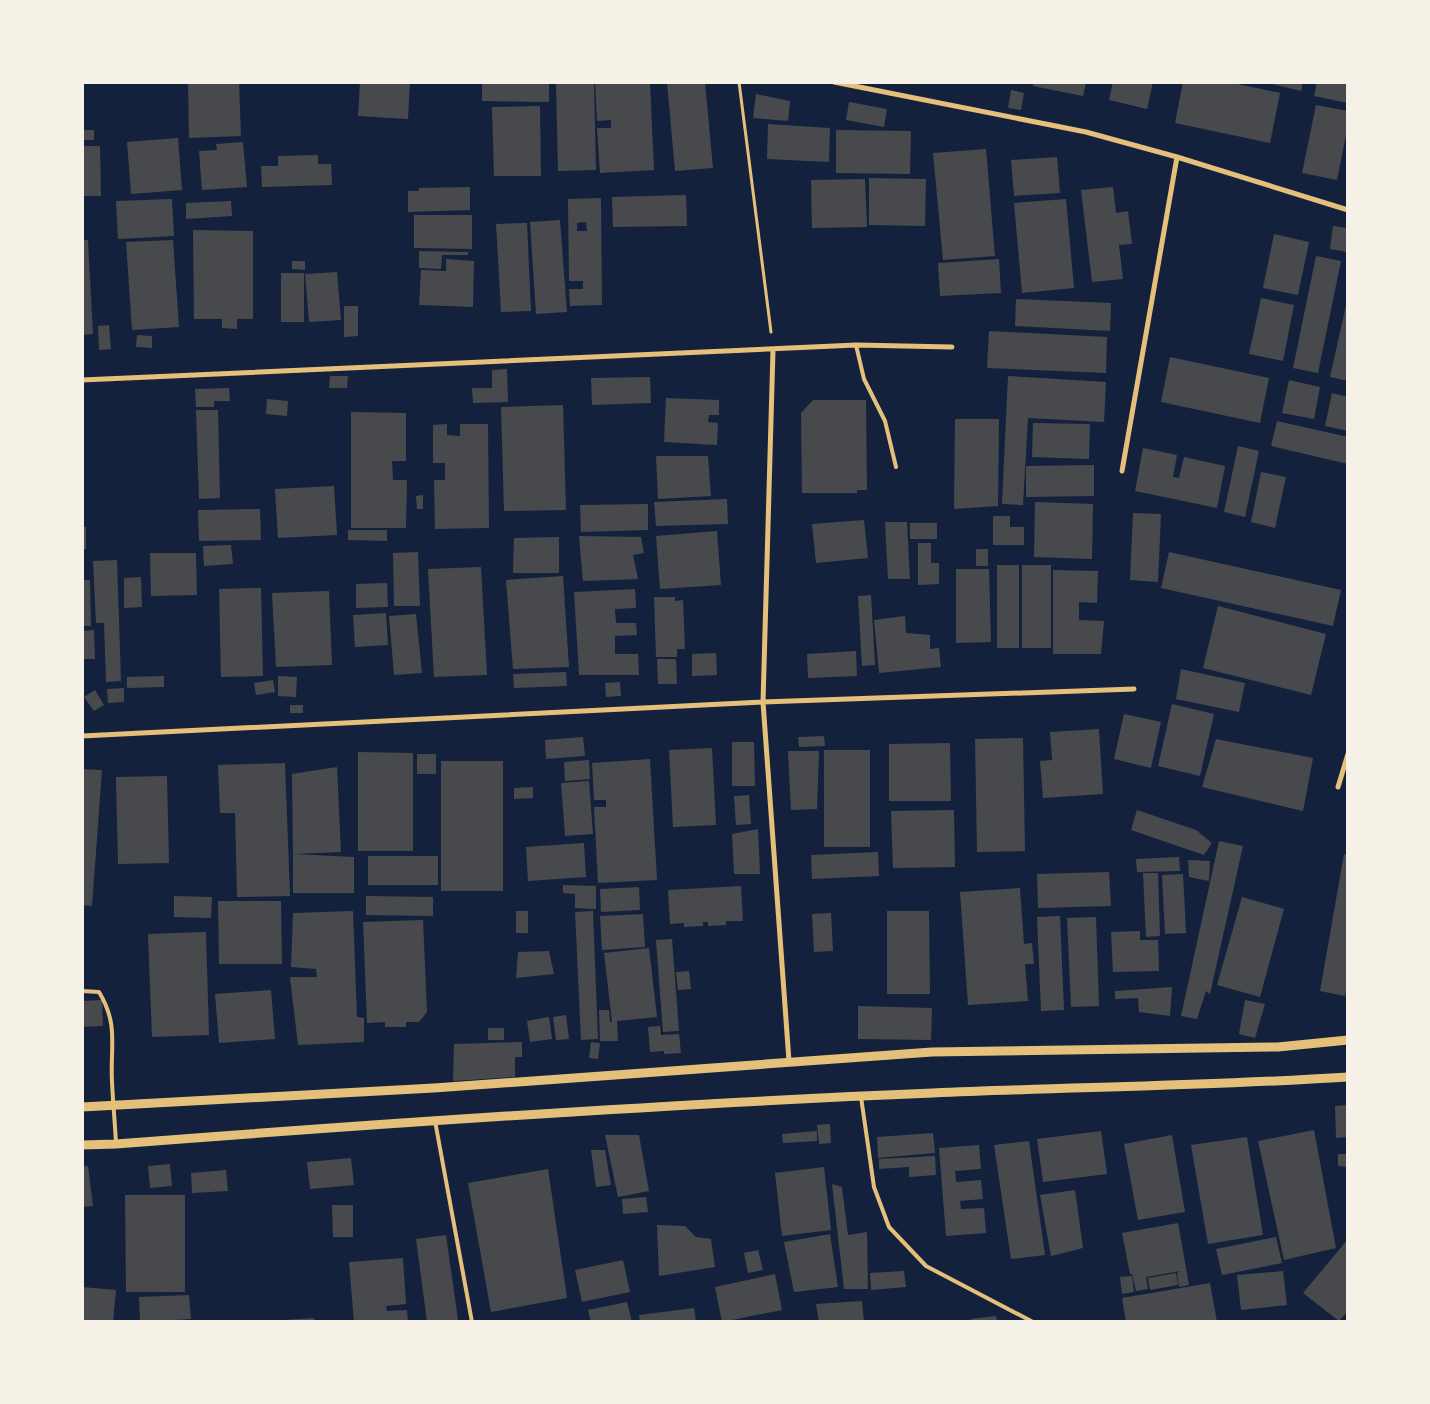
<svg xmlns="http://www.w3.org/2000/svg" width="1430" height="1404" font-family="Mulish,sans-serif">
  <rect width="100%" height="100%" fill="#14213d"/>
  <path fill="#48494c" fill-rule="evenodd" d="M188,82H239L241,136L189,138Z
    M360,82H410L408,119L358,116Z
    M482,82H549V102L482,101Z
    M556,82H594L596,170L558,171Z
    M595,82H650L654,170L600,173L597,128H611V120L597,121Z
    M667,82H705L713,168L675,171Z
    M1034,82H1086L1083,96L1033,86Z
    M1113,82H1153L1147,109L1109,100Z
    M1183,82H1228L1280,93L1270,143L1175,123Z
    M1264,82H1303L1301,91Z
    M1317,82H1348V103L1314,96Z
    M1011,90L1024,93L1021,110L1008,108Z
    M756,94L790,101L788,121L753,118Z
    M849,102L887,109L884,127L846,120Z
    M1316,105L1348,111V125L1337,180L1302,173Z
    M540,106L541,176H494L492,107Z
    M768,124L830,128L829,162L767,159Z
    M82,130H94V140H82Z
    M836,130L911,131L910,174L836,173Z
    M178,138L182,190L131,194L127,142Z
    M243,142L247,187L202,190L199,151L217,150L216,144Z
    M82,146H100L101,196H82Z
    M986,149L995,256L943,260L933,153Z
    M318,155V164H331L332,185L262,187L261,166H278V156Z
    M1057,157L1060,193L1014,196L1011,160Z
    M869,178L926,179L925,226L869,225Z
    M865,179L867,227L812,228L811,180Z
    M470,187V210L408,212V191H419V188Z
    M1113,187L1116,213L1128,211L1132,244L1119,245L1123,279L1092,282L1081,190Z
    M686,195L687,226L613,227L612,197Z
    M601,198L602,305L570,306L569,289H583V281H569L568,199ZM586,222L587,231H577V223Z
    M172,199L174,236L118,239L116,201Z
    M1066,199L1074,288L1022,293L1014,203Z
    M231,201L232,216L186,219V203Z
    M414,215H472V249L414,248Z
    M560,220L567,312L536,314L530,222Z
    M527,223L531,311L501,312L496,224Z
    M1333,226L1348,228L1347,252L1330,249Z
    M193,230L253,231V319H237V329L222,328V319H194Z
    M1274,234L1309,242L1298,295L1263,288Z
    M82,240H88L93,334L82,335Z
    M173,240L179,327L132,330L126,242Z
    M419,251L468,252V255H442L441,269L419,268Z
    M1316,256L1341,261L1318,373L1293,368Z
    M446,259L474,261L473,307L419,305L421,270L446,271Z
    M999,259L1001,293L940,296L938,263Z
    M292,261H305V270L292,269Z
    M337,272L341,320L309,322L305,274Z
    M281,273H304V322H281Z
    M1261,298L1294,305L1283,361L1249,354Z
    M1016,299L1111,303L1110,331L1015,326Z
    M1347,301H1348V381L1330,377Z
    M344,306H358V336L344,337Z
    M109,325L111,349L99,350L98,326Z
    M989,331L1107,337L1106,373L987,368Z
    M137,335L152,336V348L136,347Z
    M1170,357L1269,378L1260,423L1161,402Z
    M507,369L508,402L473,403L472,388H492V370Z
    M330,376H348L347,388H329Z
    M1008,376L1106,382L1104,422L1028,418L1023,505L1002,504Z
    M650,377L651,403L592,405L591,378Z
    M1289,380L1320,387L1314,419L1282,413Z
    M229,388L230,401H214V407H196L195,389Z
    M1332,393L1348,397V431L1325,426Z
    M666,398L719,400V415H709L708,422L718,423L717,445L664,442Z
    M267,399L288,401L287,416L266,414Z
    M813,400H866L867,490H857V493H802L801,413Z
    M563,405L566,510L504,511L501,407Z
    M196,410H218L220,498L199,499Z
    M351,412L406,413V461H392L393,480H407L406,528H351Z
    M955,419H999L998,506L954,509Z
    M1277,421L1348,437V464L1271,446Z
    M1033,423L1090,424L1089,459L1032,457Z
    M447,424V435L460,436V424H488L489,528L435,529L434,480H445V463H433V425Z
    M1238,446L1259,451L1245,517L1224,512Z
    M1143,448L1177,455L1173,477L1179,478L1184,457L1225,466L1217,508L1135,491Z
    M656,456H708L711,496L658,499Z
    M1094,465V496L1026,497V466Z
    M1261,472L1286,477L1275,528L1251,522Z
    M334,486L337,535L278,538L275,489Z
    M423,495V509H417L416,496Z
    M727,499L728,524L656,526L654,502Z
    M1035,502L1093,504L1092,559L1034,557Z
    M648,504V530L581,532L580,505Z
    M260,509L261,540L199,541L198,510Z
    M1133,513L1161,514L1158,582L1130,580Z
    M993,516H1010V527H1024V545H993Z
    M864,520L868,558L816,563L812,524Z
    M885,522H907L910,579H888Z
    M910,523H937V539H910Z
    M82,527H86V549H82Z
    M348,530H387V541L348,540Z
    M717,531L721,585L660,589L656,536Z
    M579,536L641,537L644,553L633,555L638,579L583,581Z
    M559,537V573H513L514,538Z
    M918,543H931V563H939V584L918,585Z
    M231,545L233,564L204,566L203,546Z
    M976,549H988V566H976Z
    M418,552L420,606H394L393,553Z
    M1169,552L1341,590L1333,626L1161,588Z
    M150,553H196L197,595L151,596Z
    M117,560L121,681L106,682L104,623H96L93,561Z
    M997,565H1019V648H997Z
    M1022,565H1051V648H1022Z
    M481,567L487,675L434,677L428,569Z
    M956,569H989L991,642L956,643Z
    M1053,570L1098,571L1097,603L1079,602V620L1104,621L1101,654H1053Z
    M563,576L569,667L513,669L506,580Z
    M141,577L142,607L124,608V578Z
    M82,580H90L91,626H82Z
    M387,583L388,607L356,608V584Z
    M261,588L263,676L221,677L219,589Z
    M635,589L636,608L615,609L616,623H636L637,635L615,636V654H638L639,675H579L574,592Z
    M329,591L332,665L276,667L272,593Z
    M871,595L875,665L862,666L858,596Z
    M654,597H675V601L683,600L685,649H677V657H656Z
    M1218,606L1326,634L1311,695L1203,668Z
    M386,613L388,645L355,647L353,615Z
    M416,614L422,673L394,675L389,616Z
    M905,616L906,633L930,635V649L939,648L941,667L879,673L874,620Z
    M94,630L95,659H82V631Z
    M856,651L857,676L808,678L807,654Z
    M716,653L717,675L692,676V654Z
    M657,659H676L677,684H658Z
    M1181,669L1245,683L1239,712L1176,699Z
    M566,672L567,686L514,688L513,674Z
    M164,676V687L127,688V677Z
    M278,676L297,677L296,697L278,696Z
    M273,680L275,692L256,695L254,683Z
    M620,682L621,696L606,697L605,683Z
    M124,688V702L108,703L107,689Z
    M95,690L104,705L94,711L84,697Z
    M1172,704L1214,714L1200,776L1158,766Z
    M290,705H303V713H290Z
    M1124,714L1161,722L1151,768L1114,759Z
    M1099,729L1103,794L1043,798L1040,761L1052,760L1050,732Z
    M824,736L825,746L799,747L798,737Z
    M583,737L585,756L546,759L545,740Z
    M1023,738L1025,851L977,852L975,739Z
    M1216,739L1313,758L1303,811L1202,787Z
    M732,742H754L755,786H732Z
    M950,743L951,801H889V744Z
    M712,748L716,825L673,827L669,750Z
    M824,750H870V847H824Z
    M788,751H819L817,809L791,810Z
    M358,752L413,753V851H358Z
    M417,754H436V774H417Z
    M650,759L657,880L598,883L594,807H606V800H594L592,763Z
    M589,760L590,779L565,781L564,762Z
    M441,761H503V891H441Z
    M285,763L290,896L237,897L235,813H220L218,765Z
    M337,767L341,852L293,854L292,774Z
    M82,769L102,770L92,906L82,905Z
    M167,776L169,863L118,864L116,777Z
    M589,781L593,834L565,836L561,783Z
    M533,787V798L514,799V788Z
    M749,795L751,824L736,825L734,796Z
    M954,810L955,867L893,868L891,811Z
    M1137,810L1196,830L1212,843L1204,855L1131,830Z
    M758,829L760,874H734L732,834Z
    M1219,841L1243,846L1210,994L1206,991L1197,1019L1181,1016Z
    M584,843L586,877L528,881L526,847Z
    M878,852L879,876L812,879L811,855Z
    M293,854L354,857V893H293Z
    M1344,854L1348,855V981L1345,996L1320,991Z
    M368,856H438V885H368Z
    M1179,857L1180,871L1137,872L1136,859Z
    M1188,860L1210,861L1209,881L1189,877Z
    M1109,872L1111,906L1038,908L1037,874Z
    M1143,873H1158L1160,936L1146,937Z
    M1183,874L1186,933L1165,934L1162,875Z
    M563,885L596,886V909L575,908V894L563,893Z
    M741,886L743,921H726V925L708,926V922H703V926L684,927V923L670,924L668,890Z
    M639,887L640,910L601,912L600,889Z
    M1020,888L1024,944L1032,943L1034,964H1025L1028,1001L968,1005L960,892Z
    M174,896L212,897L211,918L174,917Z
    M366,896L433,897V916L366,915Z
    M1242,897L1284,909L1260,997L1217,985Z
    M218,901H281L282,964H219Z
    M353,911L357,1017L364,1018V1042L298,1045L290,977H317L316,969L291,967L293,913Z
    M516,911H528V933H516Z
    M593,911L598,1039L581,1040L575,912Z
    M887,911H929L930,994H887Z
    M831,913L833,951L814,952L812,914Z
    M643,914L645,947L602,950L600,916Z
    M1060,916L1064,1010L1041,1011L1037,917Z
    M1096,917L1099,1006L1071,1007L1067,918Z
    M423,920L427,1012L419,1022H406V1027H385V1022L367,1023L363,922Z
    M1140,931V940H1158L1159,971L1113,972L1111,932Z
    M206,932L209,1035L152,1037L148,934Z
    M672,939L679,1031L663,1032L656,940Z
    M649,948L657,1017L617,1021L618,1041H600L599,1010H609L610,1022H612L604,953Z
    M549,951L554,974L516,978L518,952Z
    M689,971L691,989L678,990L676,972Z
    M1172,987L1170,1016L1139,1012L1138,998L1115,999V991Z
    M271,990L275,1039L219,1043L215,994Z
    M102,1000L103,1026L82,1027V1001Z
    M1245,1000L1265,1004L1255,1038L1239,1034Z
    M858,1006L932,1008L931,1040L858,1039Z
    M566,1015L569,1039L556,1040L553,1017Z
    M549,1017L552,1039L530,1042L527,1021Z
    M660,1026L661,1035L679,1034L681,1053L664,1054V1051L650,1052L648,1027Z
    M488,1028H504V1040H488Z
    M522,1042V1057H515V1077L453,1081L454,1044Z
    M591,1042L600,1043L598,1059L589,1058Z
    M1348,1105V1137L1336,1138L1335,1106Z
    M830,1124L831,1143L819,1144L817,1125Z
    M1314,1130L1336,1248L1284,1260L1258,1141Z
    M817,1131V1141L783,1143L782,1134Z
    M1101,1131L1107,1174L1043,1182L1037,1139Z
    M933,1133L935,1153L878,1158L877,1137Z
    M605,1135H639L649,1191L618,1197Z
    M1172,1135L1185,1212L1138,1220L1124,1144Z
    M1247,1137L1263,1235L1208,1244L1191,1145Z
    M1029,1141L1045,1255L1011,1259L994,1145Z
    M979,1145L981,1169L955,1171L956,1182L981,1180L983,1199L960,1201L961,1209L984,1208L986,1233L946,1236L939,1148Z
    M591,1150H605L611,1185L596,1187Z
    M1338,1154H1348V1167L1338,1166Z
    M935,1156L936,1175L909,1177V1167L879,1169V1159Z
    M351,1158L354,1185L310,1189L307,1162Z
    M170,1164L172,1186L150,1188L148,1166Z
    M88,1166L93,1206L82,1207V1167Z
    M824,1167L831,1230L782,1236L775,1173Z
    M548,1169L567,1298L491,1312L468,1183Z
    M226,1170L228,1191L192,1193L191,1173Z
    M832,1184L842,1187L848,1235L867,1232L868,1289H844Z
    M1075,1190L1083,1248L1051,1256L1040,1195Z
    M125,1195H185V1292H126Z
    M646,1197L648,1212L623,1214L622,1199Z
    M332,1205H353V1237H333Z
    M1178,1223L1189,1285L1179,1287L1177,1273L1181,1271L1146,1277L1148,1289L1136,1291L1132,1274H1130L1122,1233Z
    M657,1225L685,1226L696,1237L711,1239L715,1267L659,1276Z
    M830,1234L838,1287L794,1292L784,1242Z
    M446,1235L458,1320L427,1322L416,1239Z
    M1276,1237L1282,1263L1222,1275L1216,1249Z
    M1348,1239V1311L1339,1321L1303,1293Z
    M758,1250L763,1270L748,1273L744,1253Z
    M403,1258L406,1304L386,1306L387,1311L407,1310L408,1322H354L349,1262Z
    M623,1260L630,1292L582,1302L575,1270Z
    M904,1271L906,1287L871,1290L870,1273Z
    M1283,1271L1287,1305L1241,1310L1237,1275Z
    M1176,1273L1178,1285L1150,1290L1148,1278Z
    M775,1274L782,1310L722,1322L715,1287Z
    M1132,1276L1134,1292L1122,1294L1120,1277Z
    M1210,1283L1217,1322H1126L1122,1298Z
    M82,1287L116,1290L113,1322L82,1321Z
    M189,1295L191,1319L140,1322L139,1297Z
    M862,1301L864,1322H819L816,1304Z
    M627,1302L632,1322H591L588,1310Z
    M694,1308L696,1322H640L639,1315Z
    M996,1316L997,1322H971V1319Z
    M314,1318L315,1322H283V1320Z"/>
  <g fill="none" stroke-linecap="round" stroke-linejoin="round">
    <path stroke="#e5c07b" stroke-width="3" d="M739,82L771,332"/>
    <path stroke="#e5c07b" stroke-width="4" d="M856,345L864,379L885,421L896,467
      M82,991L99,992C119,1025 110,1046 112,1082C113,1103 115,1123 116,1144
      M861,1097L874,1187L889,1227L926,1266L1033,1322
      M435,1121L472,1322"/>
    <path stroke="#e5c07b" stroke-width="5" d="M834,82L1086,132L1177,157L1348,210
      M773,350L763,702L789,1061
      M82,380L856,345L952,347
      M1122,471L1177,157
      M82,736L763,702L1134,689
      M1338,787L1348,754"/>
    <path stroke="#e5c07b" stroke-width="9" d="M82,1107L434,1088L932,1052L1278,1047L1348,1040
      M82,1145L116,1144C388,1123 660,1104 933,1093C1071,1087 1209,1086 1348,1077"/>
  </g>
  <rect width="1430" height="1404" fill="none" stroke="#f6f1e7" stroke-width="168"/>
</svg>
